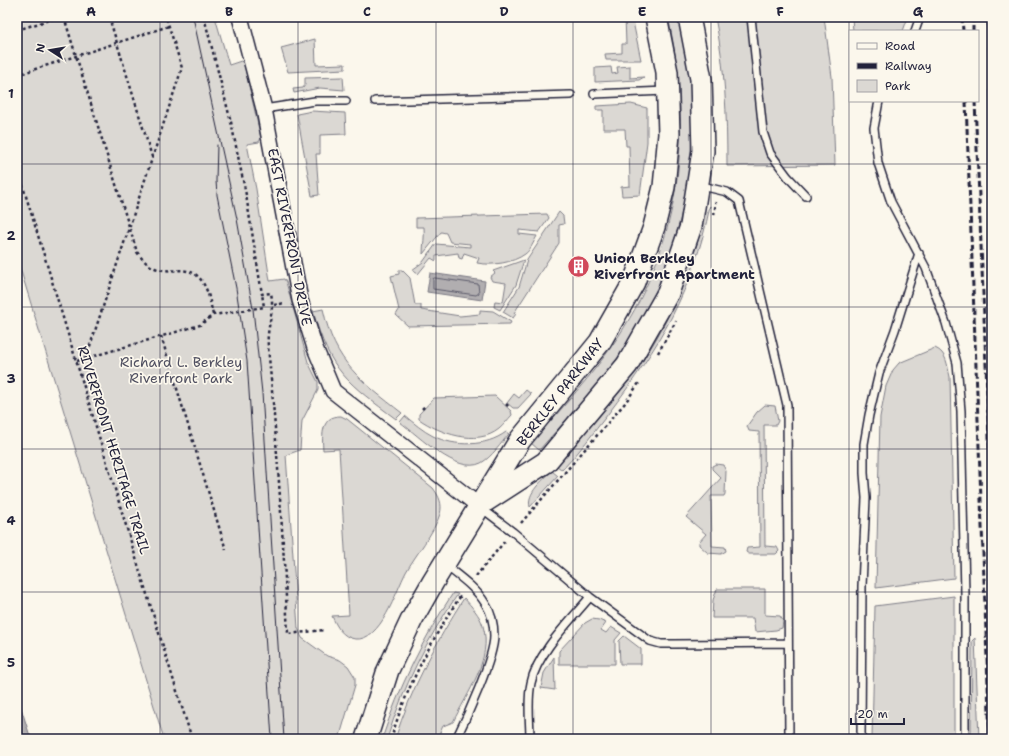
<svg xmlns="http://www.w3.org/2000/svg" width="1009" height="756" font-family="'Shantell Sans',sans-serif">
  <rect width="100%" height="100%" fill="#fbf7ec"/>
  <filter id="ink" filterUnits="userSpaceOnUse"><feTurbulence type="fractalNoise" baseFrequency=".025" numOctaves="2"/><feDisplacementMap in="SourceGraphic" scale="8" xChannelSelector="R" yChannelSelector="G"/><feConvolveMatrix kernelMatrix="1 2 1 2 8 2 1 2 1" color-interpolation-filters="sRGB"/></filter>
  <g filter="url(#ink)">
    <path fill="#dbd8d3" stroke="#7e7d87" d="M17,17H215L229,65L241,61L244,64L261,138L259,142L247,144L256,189L270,281L284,279L286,282L308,362L318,382V390L302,421L300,450L286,455L298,628L302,638L327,656L340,660L348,666L355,677V685L339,739H164L17,258Z
      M625,17H632L641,60H606L605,54L622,53V44H626Z
      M668,17H680C685,43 691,69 692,95C696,189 671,286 614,363C591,394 564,422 539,450L531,443C561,409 593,375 618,337C682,241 693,128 668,17Z
      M715,17H824L832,77L835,165L727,166C727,115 725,67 715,17Z
      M852,17H908L903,31H853Z
      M987,17H992V154Z
      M315,39L316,65L345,64V69L288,72L281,48Z
      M630,66V78L644,77L639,80L595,82V68L611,67L612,74L618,73L617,67Z
      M343,77L344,90L320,88L294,93L293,89L303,88L305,85V78Z
      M631,104L647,108V142L640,195L622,196L621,187L630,186L629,146H626L625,129H603V110H596V106Z
      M312,111L345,113L346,134L320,135V154H316L319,195L312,196L297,114Z
      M710,206C693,290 660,346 608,414C593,433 579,453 562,470L556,465C580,437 606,410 629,380C666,331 690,274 705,215Z
      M559,212L563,216L564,224L559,225V243L514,313L516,314L513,318L503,312L519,287L527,260Z
      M547,214L549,218L539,232L519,230V234L537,236C534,241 530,251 525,254C513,263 492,266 477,263L479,258L464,253L462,259L459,258L458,253L436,256V261L431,258L418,274L412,270L423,262L436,244L470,247V244L450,242L446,233L441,232L423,254C423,244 425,237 424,227H416V218Z
      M524,260L516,285L500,310L494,307L495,301L503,302L506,283L492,281L490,277L495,273L493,271Z
      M399,270H402L410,278L415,305H421V310L460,316L480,314V310L493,311L511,322L510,324L408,326L396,315L399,310L391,276L399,274Z
      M323,309C335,363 361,381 402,413L396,419C348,383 330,372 313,311Z
      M935,348C947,353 947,365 950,377L954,578L876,588L880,417L886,386L893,370L899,363Z
      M526,390L531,394L518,408H513L507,403L514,394L519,398Z
      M495,396L511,411L512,415C508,419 504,425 499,429C477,447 439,433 419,419V414L434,398Z
      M765,405L775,406L778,421L776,425H764L765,546L777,547L779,551L776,554H749L746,552L747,548L760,547L759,432L749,431L747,426L757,412Z
      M341,416L347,419L433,488C439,496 443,504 440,514C434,533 416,554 406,572C396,591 381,642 355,639C342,637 337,627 332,616L349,615L339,449L323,450C322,435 321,416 341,416Z
      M405,416C414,423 423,431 433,436C455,447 486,447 506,432L509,434C501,443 492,457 481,463C457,475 419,436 400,422Z
      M716,464L723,465L726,471L725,494L724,496H711L712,546L725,547L726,551L721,554L708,553L699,545V542L706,534L686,517L721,478L712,469V466Z
      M552,471L558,476L530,507C526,493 543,480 552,471Z
      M717,589H765V615L780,616L783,621L782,628L776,630L755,632L753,618H712L713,600Z
      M453,593L458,594C427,638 403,688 387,739H382C399,687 423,639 453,593Z
      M954,596V739H872L875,606Z
      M464,598C471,606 480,615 483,626C493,658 467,694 453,722L443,726L437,739H395C411,689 436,642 464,598Z
      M592,619L599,620L606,623L601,630L606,633L611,627L621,633L615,640V664H559V651L585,623Z
      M624,636L641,649V664H620L619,641Z
      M975,638L979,739H971L972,641Z
      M554,657L555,690L541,688L544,673Z"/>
    <path fill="#b1aeb0" stroke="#787681" d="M430,273L485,281L482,300L427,292Z
      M17,695L29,733L32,739H17Z"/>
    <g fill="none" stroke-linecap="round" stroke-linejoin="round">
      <path stroke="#5b5a6a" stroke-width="1" d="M435,278L478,284L479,293L476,295L433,289V279Z"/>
      <defs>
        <path id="lane" d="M751,17L763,132L770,153L788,177L806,196
          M915,31L920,17
          M594,94L666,91
          M375,101L571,95
          M879,101L874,128L878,163L891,202L926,268L946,323L957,363L961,411L965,594V739
          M264,109L315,101H346
          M698,185L727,192L739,201L787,405L789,739
          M480,507L513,532L590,597L650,641L661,644H674L788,643
          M445,565C460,577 476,588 485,603C491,612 494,625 494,636C494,658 467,717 456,739
          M530,739C530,721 527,701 531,683C537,653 571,620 590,597
          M861,739L862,586L866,498L864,473V444L869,415L879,373L895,330L919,253"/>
        <path id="street" d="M240,17L264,109L300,300L315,348L333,391L479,506"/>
        <path id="secondary" d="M484,502L546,462L627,365L668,293L691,226L703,151L701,79L689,17
          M366,739L388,670L412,619L433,582L520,440L600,342L634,282L654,227L664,187L669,134L667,72L656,17"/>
      </defs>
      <use href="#lane" stroke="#22223b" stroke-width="10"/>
      <use href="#street" stroke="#22223b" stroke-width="18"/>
      <use href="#secondary" stroke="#22223b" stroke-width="24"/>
      <path stroke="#22223b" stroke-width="2.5" stroke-dasharray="3 3" stroke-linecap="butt" d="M64,17L137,252C142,259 147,265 155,268C176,276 194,259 207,291C210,299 211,307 213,315
        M109,17L152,157
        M204,17L231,122L246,195L262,294L271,293C275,313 266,327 268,346C277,442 283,538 288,634L324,630
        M17,30L59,17
        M17,75L169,26
        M17,167C76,358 132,549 192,739
        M714,215L716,202
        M274,305L285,303
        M161,336L226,550
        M658,353L676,321
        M86,358L182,68L166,17
        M77,361L200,325L213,315L264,307L262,294
        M506,404L509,407
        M422,409L426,405
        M521,523L625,403L639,383
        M476,576L505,541
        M391,739C406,688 432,638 462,594"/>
      <use href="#lane" stroke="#fbf7ec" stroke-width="7"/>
      <use href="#street" stroke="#fbf7ec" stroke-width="15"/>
      <use href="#secondary" stroke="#fbf7ec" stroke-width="21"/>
      <path stroke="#22223b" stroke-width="1" d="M193,17L237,219L253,309L262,393L284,739
        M217,145L216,181L217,195L236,288L247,361L272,739"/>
      <path stroke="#22223b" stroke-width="3" stroke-dasharray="6 3" stroke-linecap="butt" d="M962,17L963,31
        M973,17V31
        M966,101L990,739
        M975,101L992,509"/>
    </g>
  </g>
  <path fill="none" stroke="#22223b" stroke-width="1" stroke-opacity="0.55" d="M160,17V739M298,17V739M436,17V739M573,17V739M711,17V739M849,17V739M17,164H992M17,307H992M17,449H992M17,592H992"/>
  <defs>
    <symbol id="building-disc" viewBox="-11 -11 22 22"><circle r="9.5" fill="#d1495b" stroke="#fbf7ec"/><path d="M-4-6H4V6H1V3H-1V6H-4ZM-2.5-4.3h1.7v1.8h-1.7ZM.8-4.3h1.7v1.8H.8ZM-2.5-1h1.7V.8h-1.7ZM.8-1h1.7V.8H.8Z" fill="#fff"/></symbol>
  </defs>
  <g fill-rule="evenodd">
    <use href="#building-disc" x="566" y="254" width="25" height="25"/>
  </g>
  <g text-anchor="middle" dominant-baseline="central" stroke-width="3.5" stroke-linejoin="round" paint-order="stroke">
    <g font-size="14" fill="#22223b" stroke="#fbf7ec">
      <text transform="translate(290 237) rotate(79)">EAST RIVERFRONT DRIVE</text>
      <text transform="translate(560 392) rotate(-52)">BERKLEY PARKWAY</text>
      <text transform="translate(114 450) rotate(73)">RIVERFRONT HERITAGE TRAIL</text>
    </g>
    <g font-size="14" font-weight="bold" fill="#22223b" stroke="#fbf7ec" text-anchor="start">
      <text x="594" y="258">Union Berkley<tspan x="594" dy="16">Riverfront Apartment</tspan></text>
    </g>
    <g font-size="14" fill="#505061" stroke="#fbf7ec">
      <text x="181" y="362">Richard L. Berkley<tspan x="181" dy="16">Riverfront Park</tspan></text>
    </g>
  </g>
  <rect width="1009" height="756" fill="none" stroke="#fbf7ec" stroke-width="44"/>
  <rect x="849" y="30" width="130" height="72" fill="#fbf7ec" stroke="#a4a2a5"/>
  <rect x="857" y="43" width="20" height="6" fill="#fbf7ec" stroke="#a4a2a5"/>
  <text x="885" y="50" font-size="12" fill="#22223b">Road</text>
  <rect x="857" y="63" width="20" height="6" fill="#22223b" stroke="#a4a2a5"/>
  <text x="885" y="70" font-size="12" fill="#22223b">Railway</text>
  <rect x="857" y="80" width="20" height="12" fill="#dbd8d3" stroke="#a4a2a5"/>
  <text x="885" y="90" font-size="12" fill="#22223b">Park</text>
  <g transform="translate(50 50) rotate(282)" stroke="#fbf7ec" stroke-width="3" paint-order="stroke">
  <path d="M0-3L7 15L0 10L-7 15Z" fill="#22223b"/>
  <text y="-6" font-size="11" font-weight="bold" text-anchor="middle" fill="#22223b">N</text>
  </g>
  <path d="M851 718v6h53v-6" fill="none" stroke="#22223b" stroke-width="2"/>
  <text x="857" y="718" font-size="12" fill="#22223b" stroke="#fbf7ec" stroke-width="3" paint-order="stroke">20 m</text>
  <rect x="22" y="22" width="965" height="712" fill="none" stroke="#22223b" stroke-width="1.5"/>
  <g font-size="13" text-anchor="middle" font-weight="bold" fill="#22223b">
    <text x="91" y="16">A</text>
    <text x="229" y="16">B</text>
    <text x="367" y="16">C</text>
    <text x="504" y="16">D</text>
    <text x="642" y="16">E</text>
    <text x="780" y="16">F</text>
    <text x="918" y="16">G</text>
    <text x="11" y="98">1</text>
    <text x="11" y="240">2</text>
    <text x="11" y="383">3</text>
    <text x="11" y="525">4</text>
    <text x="11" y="667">5</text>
  </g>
</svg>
